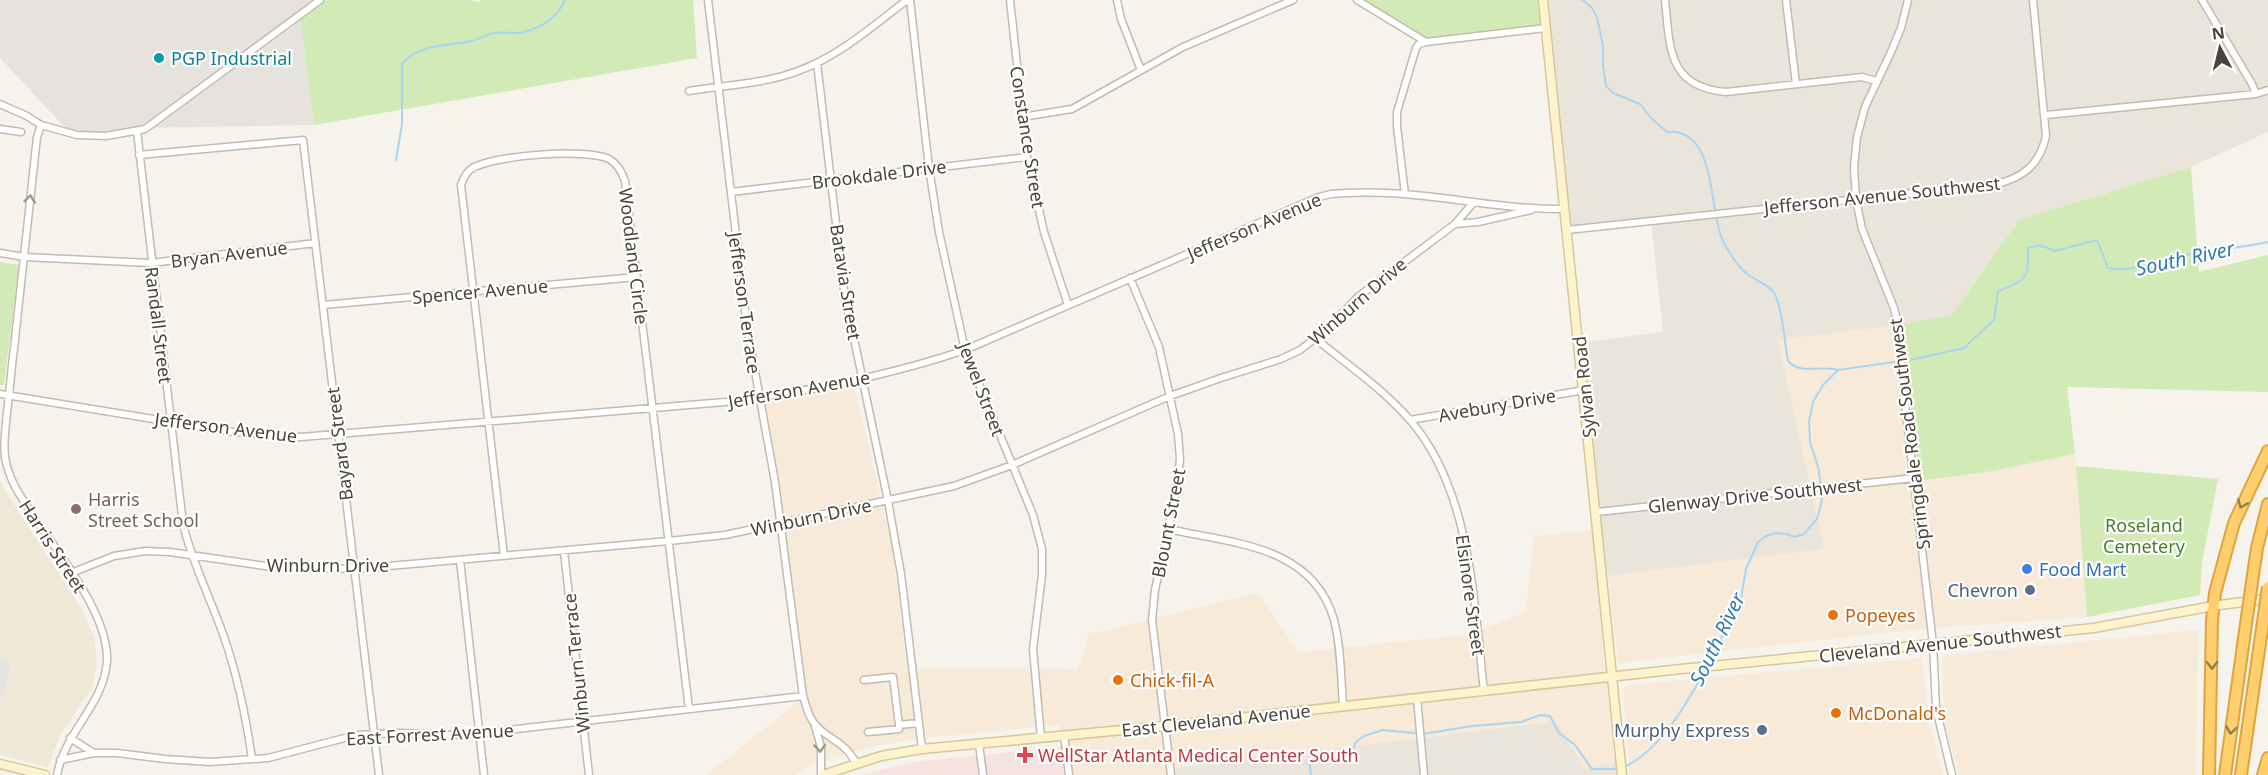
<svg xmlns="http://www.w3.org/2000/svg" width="2268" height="775" font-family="'Noto Sans',sans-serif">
  <rect width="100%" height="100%" fill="#f6f3ec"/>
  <path fill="#eae5da" d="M1541,0H2268V132L2191,167L2019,220L1952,315L1894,326L1779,340L1824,549L1608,576L1593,530L1577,343L1663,332L1651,220L1565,228Z
    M1556,721L1584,767L1616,763L1617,775H1168L1167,769Z"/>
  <path fill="#f7ead8" d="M1894,326L1903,403L1909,482L1987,472L2075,454L2087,617L1921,629L1618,663L1608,576L1824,549L1778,340Z
    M854,386L891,541L907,668L1078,669L1089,634L1257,593L1299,652L1473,634L1526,612L1534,536L1593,530L1604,664L1616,763L1584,768L1556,721L1167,769V775H1064L1059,725L907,740L858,750L814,764L795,775H707L800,700L759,400Z
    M2198,630L2196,775H1959L1944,720L1942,659L1945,655Z
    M1922,658L1930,726L1943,775H1630L1623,689L1628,685Z"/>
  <path fill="#e6e2dd" d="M0,0H321L300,18L314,125L136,128L73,136L0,58Z"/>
  <path fill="#efe8d6" d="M0,480L6,492L83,611L94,637L97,664L92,688L60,735L48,768L0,755Z"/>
  <path fill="#f6e3e0" d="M1061,747L1064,775H858L914,762Z"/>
  <path fill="#d2eab5" d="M321,0H470L479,2L482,0H693L697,58L314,125L300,17Z
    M1361,0H1541L1544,27L1423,38Z
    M2191,167L2199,272L2268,255V392L2067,387L2075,454L1987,472L1909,482L1903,403L1894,326L1952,315L2019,220Z
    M0,262L19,265L4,385H0Z
    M2076,466L2218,479L2202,563L2200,595L2087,617Z"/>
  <path fill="#e5e3e0" d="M0,658L5,659L10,665L3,697H0Z"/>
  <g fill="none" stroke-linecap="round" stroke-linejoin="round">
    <path stroke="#a9d4f2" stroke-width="2" d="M1583,0L1592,8L1597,17L1603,46V66L1606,86L1613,93L1640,104L1652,119L1667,132C1718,128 1708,211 1723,241C1730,255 1738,268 1751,277C1758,281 1770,286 1774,293C1782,304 1785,346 1788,361C1800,375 1821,365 1838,370
      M396,160L402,124V64C417,45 444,46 467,42C476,40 484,36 493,33C501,32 509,33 517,33C537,31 557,19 565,0
      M1708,665L1741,598L1746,569L1758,542L1766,536L1776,533L1786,534L1795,537L1804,534L1817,519L1822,500L1819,470L1810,442L1809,422L1813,402L1823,385L1838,370L1915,359L1964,348L1994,320L1998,291C2026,279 2029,281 2028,248L2040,245L2055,251L2097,240L2108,268C2134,273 2159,260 2185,255C2213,250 2240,248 2268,242
      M1624,767C1660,751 1687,703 1706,669
      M1311,775L1309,759L1313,750L1342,754L1352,751L1356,742L1364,736L1383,730L1423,734L1472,726L1521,722L1540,715L1550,716L1559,733L1575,745L1592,769H1619"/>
    <defs>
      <path id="street" d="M708,0L747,327L775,482L803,696C806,705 808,716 814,723C828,741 843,739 856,763
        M910,0L929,168L939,232L965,350L1033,515L1042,549V575L1033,649L1041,738
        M1010,0L1027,157L1044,232L1068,305
        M1117,0L1121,19L1141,70
        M1357,0L1426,42L1546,28
        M1665,0C1670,47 1667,87 1726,92L1862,77L1876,81
        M1786,0L1796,84
        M1908,0L1901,28L1891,52L1865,107L1857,137L1854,168L1856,199L1862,229L1894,308L1898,325L1905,404L1933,644L1936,708L1952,775
        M2202,0L2252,84L2256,94
        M817,63L844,291L888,501L901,574L922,749
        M689,91C725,85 764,84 798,71C839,56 873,26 907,0
        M0,104L27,116L41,125L77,135L106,136L145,129L320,0
        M2046,115L2256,94L2268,90
        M1022,117L1072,109L1183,47L1293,0
        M41,125L37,137C29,207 22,278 14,348C11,370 10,391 7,412C6,427 3,441 5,457C8,478 20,496 32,514C57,552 109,614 107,661C104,705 65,731 57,775
        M0,129L21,132
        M137,131L183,524C192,563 211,599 224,637C238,677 246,717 252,759
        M139,155L303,140L379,775
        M731,192L1027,157
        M1405,194L1397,127V112L1416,48L1419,44L1426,42
        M1455,224L1478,222L1531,210
        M1567,230L1997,184C2024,177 2040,164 2046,136L2033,0
        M0,253L24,257L151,263L315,243
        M1130,278L1159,347L1178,434L1180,459L1177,487L1155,590L1152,620L1171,775
        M323,305L637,277
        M1316,339C1348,365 1383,389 1410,420C1471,490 1474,603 1484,691
        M0,394L233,432L301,437L725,402C806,392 888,376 965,350L1319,197L1331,194C1410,186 1487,210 1565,209
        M1410,420L1584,390
        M1597,512L1914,478
        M1168,529C1231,543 1313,545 1334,620C1341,647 1341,678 1343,706
        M564,551L589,775
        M504,556L461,185C463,179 466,173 471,169C491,155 588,148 609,159C618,164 622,172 625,181L689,709
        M460,560L484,775
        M71,573L114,556L145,551L170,552L272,567L355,569L669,541L725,535L954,486L1012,465L1170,396L1221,378L1281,359L1300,350L1327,329L1359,296L1455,224L1474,202
        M864,680L893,677L899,725L919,723
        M1417,698L1424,775
        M815,726L821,747V775
        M868,732L899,729V725
        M1064,735L1069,775
        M70,738L94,753H117L165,759L210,762L268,758L356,735L399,733L447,735L473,734L803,696
        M979,744L983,775
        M60,760L94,753"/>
      <path id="secondary" d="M1543,0L1622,775
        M0,764L45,775
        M823,775L881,756L922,749L1165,726L1681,669L2094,628L2219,605L2268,599"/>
      <path id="highway" d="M2253,575L2257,548L2268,504
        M2209,775L2212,620L2215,593L2234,523L2268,451
        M2225,775L2245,631
        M2241,775L2262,629
        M2263,775L2268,758"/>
    </defs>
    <use href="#street" stroke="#c2bbae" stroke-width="9"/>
    <use href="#secondary" stroke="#d6c79b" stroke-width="11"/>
    <use href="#highway" stroke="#e0a43c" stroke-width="14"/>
    <use href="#street" stroke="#fff" stroke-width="6"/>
    <use href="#secondary" stroke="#fff3cd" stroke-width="8"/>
    <use href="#highway" stroke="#ffcf6e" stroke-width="10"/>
    <defs>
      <path id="highway-bridge" d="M2262,629L2268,587
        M2245,631L2253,575"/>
    </defs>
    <use href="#highway-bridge" stroke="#e0a43c" stroke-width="14" stroke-linecap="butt"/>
    <use href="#highway-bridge" stroke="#ffcf6e" stroke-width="10"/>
  </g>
  <defs><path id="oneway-chevron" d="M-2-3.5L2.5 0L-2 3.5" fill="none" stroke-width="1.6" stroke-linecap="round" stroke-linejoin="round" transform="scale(1.5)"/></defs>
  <g stroke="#9c9892">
    <use href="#oneway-chevron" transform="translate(30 199) rotate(-84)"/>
    <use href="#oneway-chevron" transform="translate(820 748) rotate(86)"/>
  </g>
  <g stroke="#937c4e">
    <use href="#oneway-chevron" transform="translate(2242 504) rotate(113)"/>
    <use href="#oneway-chevron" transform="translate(2212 665) rotate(90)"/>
    <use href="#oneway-chevron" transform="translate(2231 730) rotate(98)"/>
  </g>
  <circle fill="#0f9aa8" stroke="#fff" stroke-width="2" cx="159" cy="58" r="6"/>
  <circle fill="#8d6e63" stroke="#fff" stroke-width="2" cx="76" cy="509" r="6"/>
  <circle fill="#3f7fe0" stroke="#fff" stroke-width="2" cx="2027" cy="569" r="6"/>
  <g fill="#5c6f8a" stroke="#fff" stroke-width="2">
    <circle cx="2030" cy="590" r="6"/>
    <circle cx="1762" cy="730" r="6"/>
  </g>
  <g fill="#e8710a" stroke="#fff" stroke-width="2">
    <circle cx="1833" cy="615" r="6"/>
    <circle cx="1118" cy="680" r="6"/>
    <circle cx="1836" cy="713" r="6"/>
  </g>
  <path fill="#e0444e" stroke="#fff" stroke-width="2" d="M1022 746h6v6h6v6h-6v6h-6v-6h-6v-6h6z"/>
  <g text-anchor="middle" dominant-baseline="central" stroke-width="4.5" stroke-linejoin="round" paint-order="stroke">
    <g font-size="18" fill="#0d838f" stroke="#fff" text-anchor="start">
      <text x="171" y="58">PGP Industrial</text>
    </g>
    <g font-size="18" fill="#4b4439" stroke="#fff">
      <text transform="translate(1028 137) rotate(81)">Constance Street</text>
      <text transform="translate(879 174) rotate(-7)">Brookdale Drive</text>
      <text transform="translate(1882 195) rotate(-6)">Jefferson Avenue Southwest</text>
      <text transform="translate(1254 226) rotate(-23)">Jefferson Avenue</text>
      <text transform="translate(229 254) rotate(-7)">Bryan Avenue</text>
      <text transform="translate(634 256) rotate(83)">Woodland Circle</text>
      <text transform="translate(846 282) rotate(81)">Batavia Street</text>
      <text transform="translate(480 291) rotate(-5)">Spencer Avenue</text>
      <text transform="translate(1357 301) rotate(-41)">Winburn Drive</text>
      <text transform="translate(745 303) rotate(82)">Jefferson Terrace</text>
      <text transform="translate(159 325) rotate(83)">Randall Street</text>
      <text transform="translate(1584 387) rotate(-96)">Sylvan Road</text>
      <text transform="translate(799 389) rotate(-10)">Jefferson Avenue</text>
      <text transform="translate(982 389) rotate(69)">Jewel Street</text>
      <text transform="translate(1497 405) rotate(-10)">Avebury Drive</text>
      <text transform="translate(226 427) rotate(7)">Jefferson Avenue</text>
      <text transform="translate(1909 434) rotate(-97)">Springdale Road Southwest</text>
      <text transform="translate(339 444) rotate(-97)">Bayard Street</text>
      <text transform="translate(1755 495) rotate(-6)">Glenway Drive Southwest</text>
      <text transform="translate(811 517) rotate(-12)">Winburn Drive</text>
      <text transform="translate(1168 523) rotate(-79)">Blount Street</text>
      <text transform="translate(53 546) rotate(57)">Harris Street</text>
      <text x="328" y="565">Winburn Drive</text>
      <text transform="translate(1471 595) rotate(82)">Elsinore Street</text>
      <text transform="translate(1940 643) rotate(-6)">Cleveland Avenue Southwest</text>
      <text transform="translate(576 663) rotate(-96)">Winburn Terrace</text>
      <text transform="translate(1216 720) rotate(-6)">East Cleveland Avenue</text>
      <text transform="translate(430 734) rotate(-3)">East Forrest Avenue</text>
    </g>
    <g font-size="18" fill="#785e54" stroke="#fff" text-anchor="start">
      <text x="88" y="499">Harris<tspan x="88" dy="21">Street School</tspan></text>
    </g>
    <g font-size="18" fill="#4a7f2a" stroke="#fff">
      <text x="2144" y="525">Roseland<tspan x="2144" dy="21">Cemetery</tspan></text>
    </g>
    <g font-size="18" fill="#366cbe" stroke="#fff" text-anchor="start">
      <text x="2039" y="569">Food Mart</text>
    </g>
    <g font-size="18" fill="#4e5e75" stroke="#fff" text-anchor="end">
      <text x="2018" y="590">Chevron</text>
      <text x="1750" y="730">Murphy Express</text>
    </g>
    <g font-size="18" fill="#c56008" stroke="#fff" text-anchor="start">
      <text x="1845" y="615">Popeyes</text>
      <text x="1130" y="680">Chick-fil-A</text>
      <text x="1848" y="713">McDonald's</text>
    </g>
    <g font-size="18" fill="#be3a42" stroke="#fff" text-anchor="start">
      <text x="1038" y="755">WellStar Atlanta Medical Center South</text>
    </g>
    <g font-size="20" font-style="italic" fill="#2e7ab2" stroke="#fff">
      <text transform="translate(2185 258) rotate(-12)">South River</text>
      <text transform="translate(1717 639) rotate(-64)">South River</text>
    </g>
  </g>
  <g transform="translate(2220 48) rotate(353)" stroke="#ffffff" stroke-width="4.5" paint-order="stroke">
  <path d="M0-4.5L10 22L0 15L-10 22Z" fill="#4b4439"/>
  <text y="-9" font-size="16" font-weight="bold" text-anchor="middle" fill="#4b4439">N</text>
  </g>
</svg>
